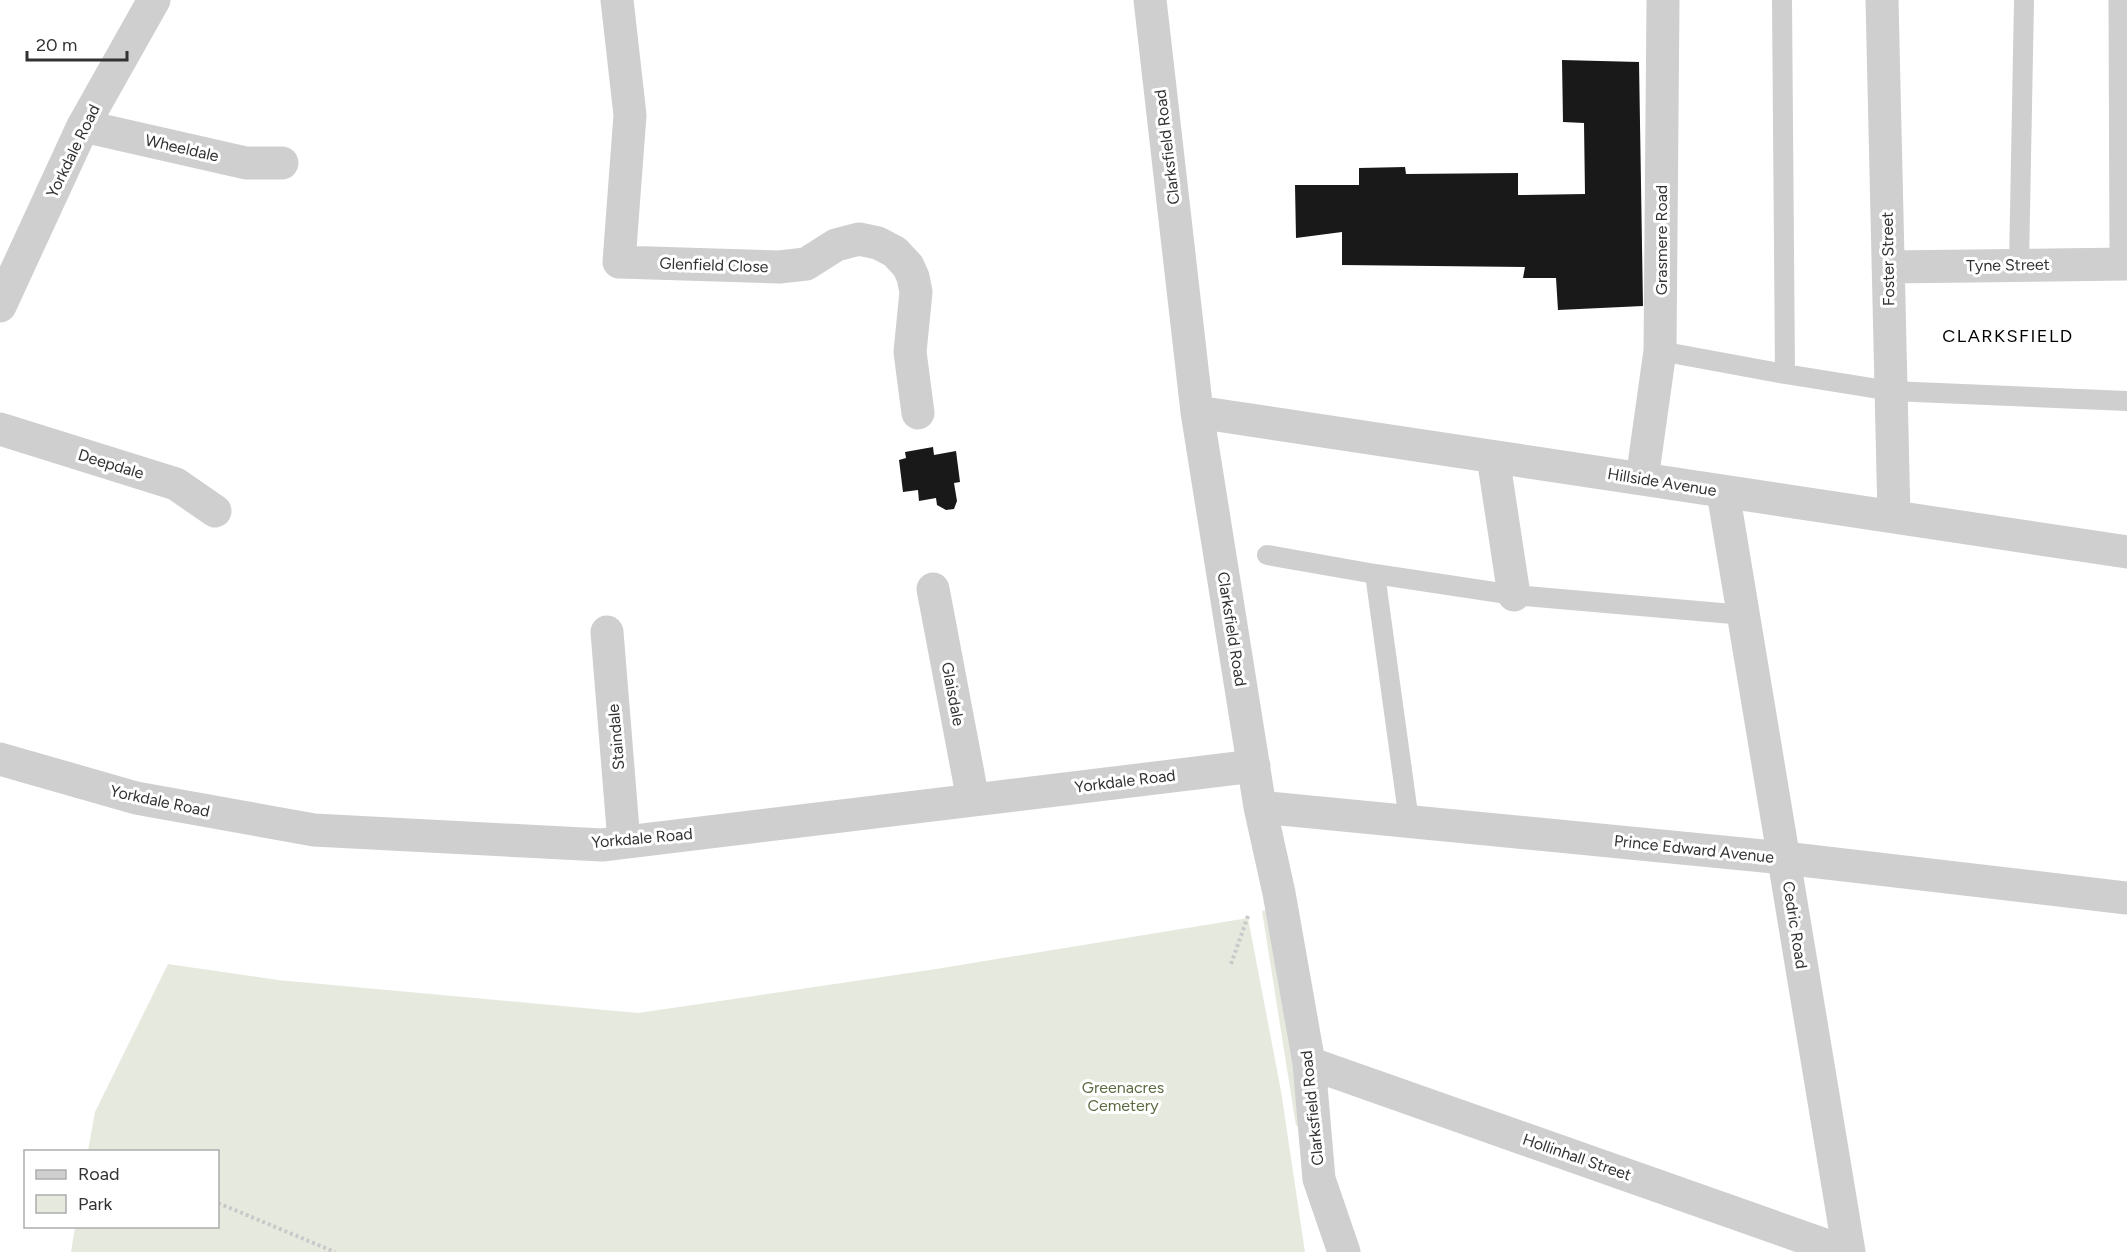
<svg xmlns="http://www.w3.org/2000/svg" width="2127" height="1252" font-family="Figtree,sans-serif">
<rect width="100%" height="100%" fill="#fff"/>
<!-- green -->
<path fill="#e6eade" d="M1273,908L1304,1124L1296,1126L1262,911Z
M1248,918L1281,1091L1305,1252H71L75,1227L218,1226V1152L88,1151L95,1112L168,964L278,980L638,1013L936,969Z"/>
<!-- building -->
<path fill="#191919" d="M1562,60L1639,62L1643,306L1558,310L1556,278H1523L1525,267L1342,265V232L1296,238L1295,185H1359V168L1405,167L1406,174L1518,173V195L1585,194L1584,123L1563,122Z
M933,447L934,455L956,451L960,482L954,483L957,501L954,509L946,510L937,505L936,498L919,501L918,490L903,492L899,460L906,458L905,452Z"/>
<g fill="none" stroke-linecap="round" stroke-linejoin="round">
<!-- path -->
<path stroke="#c9c9c9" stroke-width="4" stroke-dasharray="3 3" stroke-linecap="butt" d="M1231,964L1248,916
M218,1203L335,1252"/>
<!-- lane -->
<path stroke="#cfcfcf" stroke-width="20" d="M1782,0L1785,374L1891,391L2127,401
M2019,265L2024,0
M1660,351L1785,374
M1267,555L1375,574L1514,595L1744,615
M1375,574L1409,821"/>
<!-- street -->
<path stroke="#cfcfcf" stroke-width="33" d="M617,0L630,115L619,262L779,267L806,264L836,245L859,239L878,243L895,252L908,266L913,277L916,292L910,352L918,413
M1150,0L1197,412L1260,807L1279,893L1309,1063L1319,1179L1344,1252
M1882,0L1894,517
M2125,0L2126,264
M83,126L246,163H282
M1888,267L2127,264
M0,306L83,126L154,0
M1197,412L2127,552
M0,429L176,484L215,511
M1493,457L1514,595
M1642,479L1660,351L1663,0
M1723,492L1849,1252
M933,589L973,800
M607,632L624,842
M0,759L136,798L314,830L602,845L1254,766
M1260,807L1784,858L2127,898
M1309,1063L1845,1252"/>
</g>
<g text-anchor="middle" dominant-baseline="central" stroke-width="6" stroke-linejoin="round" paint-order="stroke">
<!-- street labels -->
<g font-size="16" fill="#323232" stroke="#fff">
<text transform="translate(1167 147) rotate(-97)">Clarksfield Road</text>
<text transform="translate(182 148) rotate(13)">Wheeldale</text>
<text transform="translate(73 151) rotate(-64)">Yorkdale Road</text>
<text transform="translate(1661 240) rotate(-90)">Grasmere Road</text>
<text transform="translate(1888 259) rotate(-91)">Foster Street</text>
<text transform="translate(714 265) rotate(2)">Glenfield Close</text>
<text transform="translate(2008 265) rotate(-1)">Tyne Street</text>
<text transform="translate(111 464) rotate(17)">Deepdale</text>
<text transform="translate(1662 482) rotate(9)">Hillside Avenue</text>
<text transform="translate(1232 629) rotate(81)">Clarksfield Road</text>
<text transform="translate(953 694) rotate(79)">Glaisdale</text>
<text transform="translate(616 737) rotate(-95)">Staindale</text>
<text transform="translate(1125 781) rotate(-7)">Yorkdale Road</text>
<text transform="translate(160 801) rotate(12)">Yorkdale Road</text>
<text transform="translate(642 838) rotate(-5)">Yorkdale Road</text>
<text transform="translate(1694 849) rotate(6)">Prince Edward Avenue</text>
<text transform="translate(1795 925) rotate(81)">Cedric Road</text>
<text transform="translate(1312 1108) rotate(-96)">Clarksfield Road</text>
<text transform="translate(1577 1157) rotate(19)">Hollinhall Street</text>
</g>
<!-- park labels -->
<g font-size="16" fill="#5b6b41" stroke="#fff">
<text x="1123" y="1087">Greenacres<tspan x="1123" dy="18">Cemetery</tspan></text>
</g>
<!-- neighbourhood labels -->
<g font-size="18" letter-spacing="1.5" fill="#000" stroke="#fff">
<text x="2008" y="336">CLARKSFIELD</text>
</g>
</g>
<!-- legend -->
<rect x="24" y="1150" width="195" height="78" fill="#ffffff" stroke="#adadad" stroke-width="1.5"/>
<rect x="36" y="1170" width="30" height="9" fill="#cfcfcf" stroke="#adadad" stroke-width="1.5"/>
<text x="78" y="1180" font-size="18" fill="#323232">Road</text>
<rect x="36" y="1195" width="30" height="18" fill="#e6eade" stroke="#adadad" stroke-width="1.5"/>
<text x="78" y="1210" font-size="18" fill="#323232">Park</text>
<!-- scale -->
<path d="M27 51v9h100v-9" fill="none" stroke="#323232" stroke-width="3"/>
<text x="36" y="51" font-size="18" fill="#323232" stroke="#ffffff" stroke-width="4.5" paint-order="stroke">20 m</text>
</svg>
